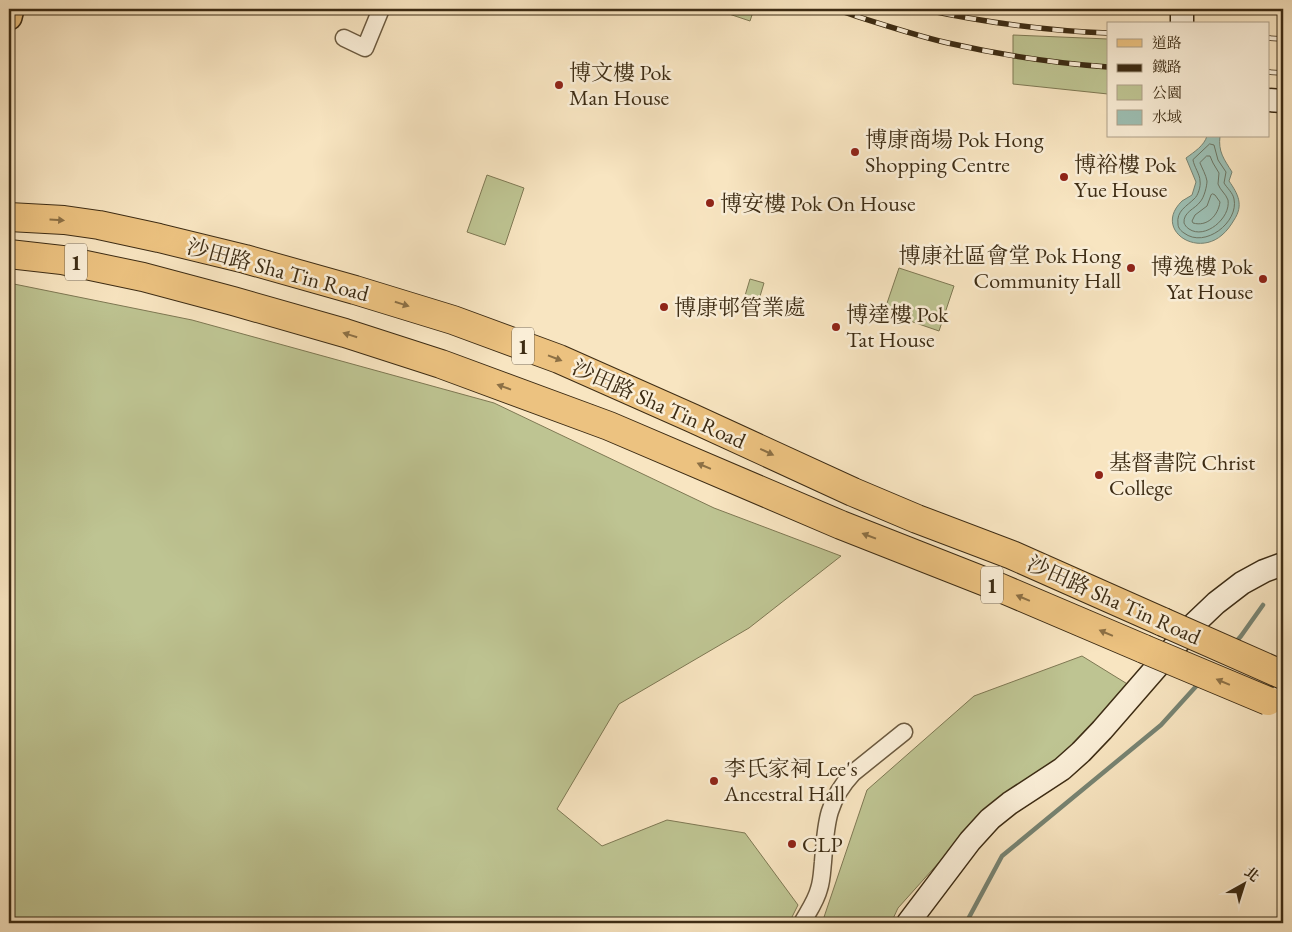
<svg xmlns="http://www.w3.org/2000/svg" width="1292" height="932" font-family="'EB Garamond','Noto Serif TC',serif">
<rect width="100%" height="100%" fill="#f8e5c1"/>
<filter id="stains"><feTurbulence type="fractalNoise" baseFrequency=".004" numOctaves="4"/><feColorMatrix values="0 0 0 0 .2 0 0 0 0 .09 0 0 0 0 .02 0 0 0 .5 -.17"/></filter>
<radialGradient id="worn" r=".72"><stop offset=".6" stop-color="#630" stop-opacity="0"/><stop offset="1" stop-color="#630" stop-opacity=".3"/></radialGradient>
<!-- green -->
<path fill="#bec492" stroke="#7e7853" d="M714,9H754L750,21Z
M1013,35L1108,39V94L1013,84Z
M487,175L524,188L505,245L467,232Z
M899,268L954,286L939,331L884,312Z
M750,279L764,283L755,313L741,309Z
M9,283L192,320L494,403L714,508L841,556L749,628L619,704L557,809L602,846L667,820L745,833L798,905L789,923H9Z
M1082,656L1129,685L1061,759L994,801L898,908L891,923H822L867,790L974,696Z"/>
<!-- water -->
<path fill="#9dbfb3" stroke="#778473" d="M1207,136H1220C1218,152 1224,159 1232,172L1229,181C1238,194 1244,205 1234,220C1231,225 1227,231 1222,235C1196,258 1153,229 1182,201C1185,199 1189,197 1192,195L1196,182L1186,158C1194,152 1204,146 1207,136Z"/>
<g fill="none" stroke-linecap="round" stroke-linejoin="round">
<!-- shore -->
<path stroke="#6d7664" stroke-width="1" d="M1210,144L1214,145L1218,160L1226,172L1224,183C1227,188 1233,193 1234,199C1239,222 1205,249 1184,233C1181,231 1178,228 1178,224C1176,211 1187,206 1194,199C1198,196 1201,186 1200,181C1200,174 1194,167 1193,160Z
M1207,156H1210L1213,163L1219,173L1218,184C1220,190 1226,194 1228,200C1231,218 1205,240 1189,229C1186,227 1185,225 1184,223C1183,212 1195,209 1200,202C1204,198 1207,186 1207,181C1206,175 1202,168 1200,163Z
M1213,194L1215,195L1220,202C1218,216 1207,227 1193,223L1192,221L1195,215L1207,206L1211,195Z"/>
<!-- stream -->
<path stroke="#778473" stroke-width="4.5" d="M1234,644L1241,636L1263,605
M966,923L1002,856L1161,725L1200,682"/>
<defs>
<path id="street" d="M344,38L365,48L381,9
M802,923C808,912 816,901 819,889C822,880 822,871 823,862C826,825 826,802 853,773L904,732"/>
<path id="secondary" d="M1182,9V24
M1268,100L1283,101
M908,923L970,841L990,819L1010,803L1062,769L1081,752L1102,730L1195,623L1216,603L1242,583L1264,571L1283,564"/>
<path id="primary" d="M9,17L11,9"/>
<path id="highway" d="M9,217L64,220L99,225L159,238L245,259L355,290L453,320L559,359L692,418L853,492L917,519L1012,555L1163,622
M9,254L62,260L143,277L233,301L345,333L441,364L609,426L841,525L996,586L1144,649"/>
</defs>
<!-- street casing -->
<use href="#street" stroke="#6c5a3f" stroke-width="19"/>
<!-- secondary casing -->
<use href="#secondary" stroke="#3d2c14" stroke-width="25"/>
<!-- primary casing -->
<use href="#primary" stroke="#3d2c14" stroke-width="28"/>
<!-- highway casing -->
<use href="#highway" stroke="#3d2c14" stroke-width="30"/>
<!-- street -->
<use href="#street" stroke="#faeed7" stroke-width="16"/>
<!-- secondary -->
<use href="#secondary" stroke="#faeed7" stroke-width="22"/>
<!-- primary -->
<use href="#primary" stroke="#ecc280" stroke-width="25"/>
<!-- highway -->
<use href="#highway" stroke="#ecc280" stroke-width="28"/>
<defs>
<path id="rail" d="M834,9C872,21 910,34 948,43C1001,55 1054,63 1108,67
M922,9C983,22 1046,31 1108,33
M1268,38L1283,39
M1268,72L1283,73"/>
</defs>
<!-- rail casing -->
<use href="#rail" stroke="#3d2c14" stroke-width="5.5"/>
<!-- rail -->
<use href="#rail" stroke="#faeed7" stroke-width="4" stroke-dasharray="11" stroke-linecap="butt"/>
<defs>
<path id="highway-bridge" d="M1163,622L1283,675
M1144,649L1268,701"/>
</defs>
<!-- highway-bridge casing -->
<use href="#highway-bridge" stroke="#3d2c14" stroke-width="30" stroke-linecap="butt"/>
<!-- highway-bridge -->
<use href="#highway-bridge" stroke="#ecc280" stroke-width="28"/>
</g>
<!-- one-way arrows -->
<defs><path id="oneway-solid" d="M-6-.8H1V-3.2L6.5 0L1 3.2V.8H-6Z" transform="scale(1.25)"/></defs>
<g fill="#8c7045">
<use href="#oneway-solid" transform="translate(57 220) rotate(4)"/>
<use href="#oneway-solid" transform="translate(402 304) rotate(17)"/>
<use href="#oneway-solid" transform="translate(350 335) rotate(-163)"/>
<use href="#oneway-solid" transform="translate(555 358) rotate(21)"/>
<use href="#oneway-solid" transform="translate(504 387) rotate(-160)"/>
<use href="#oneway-solid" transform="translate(767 452) rotate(25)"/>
<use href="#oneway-solid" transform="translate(704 466) rotate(-157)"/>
<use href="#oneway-solid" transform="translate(869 536) rotate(-159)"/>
<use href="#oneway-solid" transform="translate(1023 598) rotate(-157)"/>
<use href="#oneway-solid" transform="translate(1106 633) rotate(-157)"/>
<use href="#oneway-solid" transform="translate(1223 682) rotate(-157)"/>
</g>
<!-- markers -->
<g fill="#8f2418" stroke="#faeed7" stroke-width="2">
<circle cx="559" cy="85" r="5"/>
<circle cx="855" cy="152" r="5"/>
<circle cx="1064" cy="177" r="5"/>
<circle cx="710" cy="203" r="5"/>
<circle cx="1131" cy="268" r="5"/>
<circle cx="1263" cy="279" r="5"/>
<circle cx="664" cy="307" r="5"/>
<circle cx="836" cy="327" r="5"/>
<circle cx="1099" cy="475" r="5"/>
<circle cx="714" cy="781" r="5"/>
<circle cx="792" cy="844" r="5"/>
</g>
<g text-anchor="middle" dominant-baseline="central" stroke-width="5" stroke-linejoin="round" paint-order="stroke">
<!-- shield labels -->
<g fill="#faeed7" stroke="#76664e" stroke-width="1">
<rect x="65" y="243.5" width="22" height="37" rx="4"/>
<rect x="512" y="327.5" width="22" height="37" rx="4"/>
<rect x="981" y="566.5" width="22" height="37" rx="4"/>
</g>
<g font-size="21" font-weight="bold" fill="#3d2c14">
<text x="76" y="262">1</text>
<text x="523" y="346">1</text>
<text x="992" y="585">1</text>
</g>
<!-- poi labels -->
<g font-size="22" fill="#3d2c14" stroke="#faeed7" text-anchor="start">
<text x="569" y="72">博文樓 Pok<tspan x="569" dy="25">Man House</tspan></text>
<text x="865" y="139">博康商場 Pok Hong<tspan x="865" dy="25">Shopping Centre</tspan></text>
<text x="1074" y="164">博裕樓 Pok<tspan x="1074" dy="25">Yue House</tspan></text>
<text x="720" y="203">博安樓 Pok On House</text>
<text x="1121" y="255" text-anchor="end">博康社區會堂 Pok Hong<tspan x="1121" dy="25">Community Hall</tspan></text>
<text x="1253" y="266" text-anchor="end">博逸樓 Pok<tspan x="1253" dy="25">Yat House</tspan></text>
<text x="674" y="307">博康邨管業處</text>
<text x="846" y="314">博達樓 Pok<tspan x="846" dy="25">Tat House</tspan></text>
<text x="1109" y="462">基督書院 Christ<tspan x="1109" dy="25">College</tspan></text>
<text x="724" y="768">李氏家祠 Lee's<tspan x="724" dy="25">Ancestral Hall</tspan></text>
<text x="802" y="844">CLP</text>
</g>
<!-- street labels -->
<g font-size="22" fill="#3d2c14" stroke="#faeed7">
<text transform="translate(278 270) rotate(15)">沙田路 Sha Tin Road</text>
<text transform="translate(659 404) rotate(24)">沙田路 Sha Tin Road</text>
<text transform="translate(1114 600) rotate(24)">沙田路 Sha Tin Road</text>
</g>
</g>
<!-- margin -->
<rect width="1292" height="932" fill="none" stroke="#f8e5c1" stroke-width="30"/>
<rect x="10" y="10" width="1272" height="912" fill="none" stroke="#3d2c14" stroke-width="2.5"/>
<rect x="15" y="15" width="1262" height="902" fill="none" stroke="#3d2c14"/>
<!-- legend -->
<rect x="1107" y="22" width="162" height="115" fill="#faeed7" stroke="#aea089"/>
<rect x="1117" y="39" width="25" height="8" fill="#ecc280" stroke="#aea089"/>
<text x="1152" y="48" font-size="15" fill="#3d2c14">道路</text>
<rect x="1117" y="64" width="25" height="8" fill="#3d2c14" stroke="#aea089"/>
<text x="1152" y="72" font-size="15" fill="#3d2c14">鐵路</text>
<rect x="1117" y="85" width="25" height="15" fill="#bec492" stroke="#aea089"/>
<text x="1152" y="98" font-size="15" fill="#3d2c14">公園</text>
<rect x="1117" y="110" width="25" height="15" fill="#9dbfb3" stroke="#aea089"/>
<text x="1152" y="122" font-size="15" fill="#3d2c14">水域</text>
<!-- north arrow -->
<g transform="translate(1244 884) rotate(39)" stroke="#faeed7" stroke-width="4" paint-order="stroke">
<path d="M0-4L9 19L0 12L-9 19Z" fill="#3d2c14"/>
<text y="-8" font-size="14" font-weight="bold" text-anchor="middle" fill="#3d2c14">北</text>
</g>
<rect width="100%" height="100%" filter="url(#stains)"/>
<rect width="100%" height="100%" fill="url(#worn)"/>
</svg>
